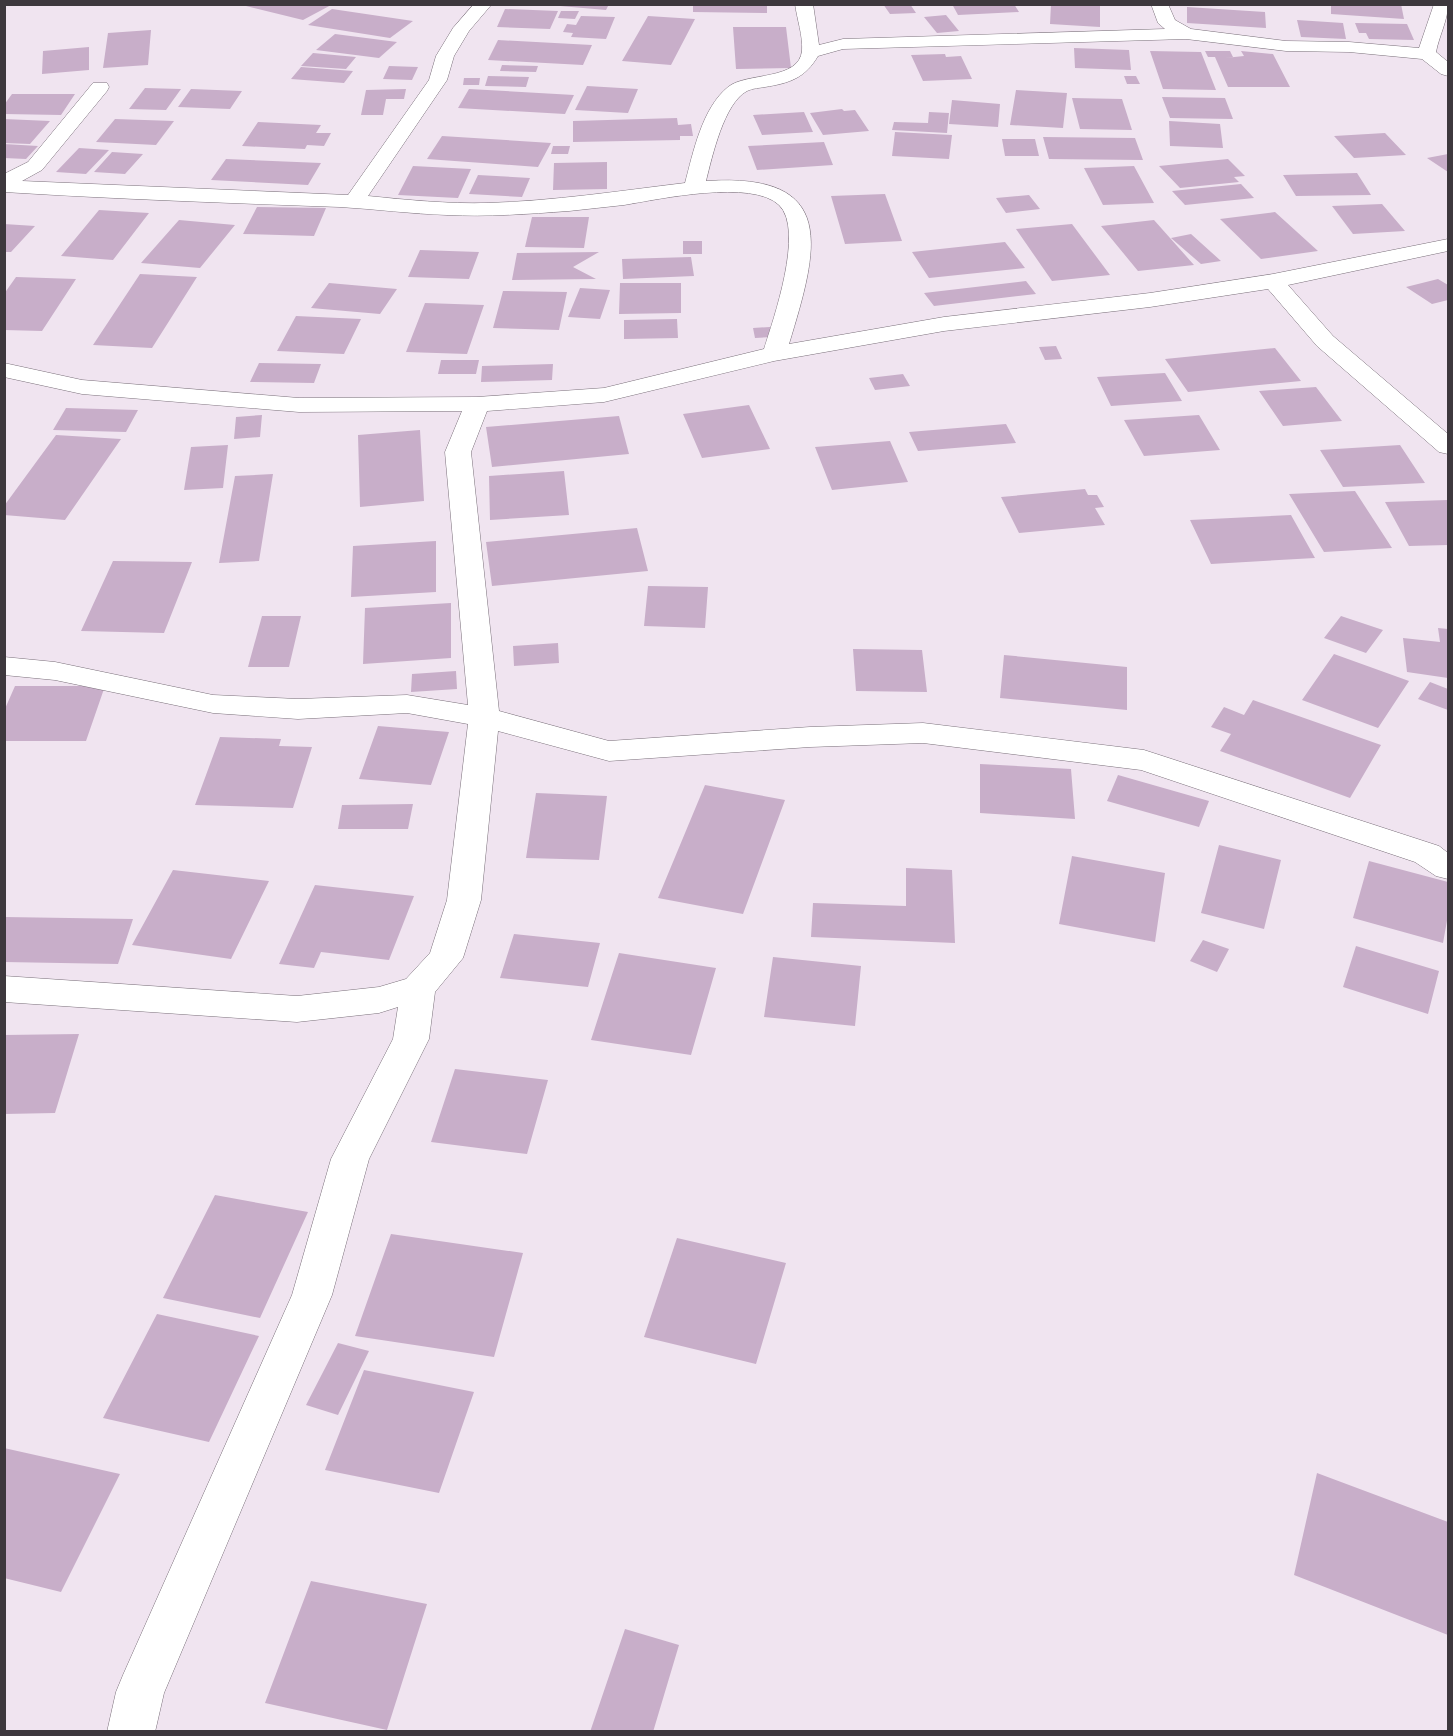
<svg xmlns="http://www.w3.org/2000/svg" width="1453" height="1736" font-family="'PT Sans Narrow',sans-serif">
<rect width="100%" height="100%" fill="#f0e4f0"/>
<!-- building -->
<path fill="#c8aec9" d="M238,4H333L303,20Z
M537,4H609L606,10Z
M693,4H767V13L693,12Z
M883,4H910L916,13L890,14Z
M952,4H1014L1019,12L958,15Z
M1051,4H1100V27L1050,24Z
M1331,4H1401L1404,19L1331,14Z
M1187,7L1265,12L1266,28L1187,23Z
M332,9L413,21L390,38L308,25Z
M505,9L558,11L550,29L497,27Z
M561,11H579L575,19L558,18Z
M946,15L959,31L937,33L924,17Z
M581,16L615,17L606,39L571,37L573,33L563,32L567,24L576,25Z
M648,16L695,19L671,65L622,61Z
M1297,20L1343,23L1346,39L1301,37Z
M1355,23L1407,24L1414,40L1369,39L1366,33H1359Z
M733,27H786L791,68L736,69Z
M151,30L148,65L103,68L108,33Z
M335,34L397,42L379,58L316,50Z
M498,40L592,45L583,65L488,60Z
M89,47V70L42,74L43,51Z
M1074,48L1129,50L1131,70L1075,68Z
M1150,51L1201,52L1216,90L1163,89Z
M1205,51H1230L1233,57L1225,58L1244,56L1241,51L1273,54L1290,87H1228L1215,57H1208Z
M313,53L356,57L346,69L301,66Z
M945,54L946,57L961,56L972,79L923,81L911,55Z
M502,65L538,66L536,72L500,71Z
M389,66L418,67L412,80L383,79Z
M301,67L353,71L344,83L291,79Z
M488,76L529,77L526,87L485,86Z
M1124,76H1136L1140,84H1127Z
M464,78H480L479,85H463Z
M587,86L638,89L628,113L575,110Z
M145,88L181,89L166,110L129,109Z
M191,89L242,91L230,109L178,107Z
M406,89L404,99H386L383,115H361L366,90Z
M469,89L574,95L565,114L458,108Z
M1016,90L1067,93L1063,128L1010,125Z
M12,94H75L61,115L4,114V105Z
M1162,97L1225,98L1233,119L1170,118Z
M1072,98L1122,99L1132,130L1080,129Z
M952,100L1000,104L998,127L949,124Z
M842,109L844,111L855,110L869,131L823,135L810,113Z
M804,112L813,132L762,135L753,115Z
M929,112L949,113L947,133L892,130L894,122L928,123Z
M677,118L678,125L691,124L693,136H680V140L573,142V121Z
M4,119L50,121L30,144L4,143Z
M115,119L174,121L156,145L96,142Z
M1169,121L1220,124L1223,148L1170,146Z
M258,122L321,125L316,133H331L324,146L307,145L305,149L242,146Z
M895,132L952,135L949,159L892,156Z
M1385,133L1406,155L1354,158L1334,136Z
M442,136L551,143L538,167L427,159Z
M1043,137L1135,138L1143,160L1049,159Z
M1002,139H1035L1039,156H1005Z
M824,142L833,165L757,170L748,146Z
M4,144L38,146L26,159L4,158Z
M553,146H570L568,154H551Z
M79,148L109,150L86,174L56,172Z
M112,152L143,154L125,174L94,172Z
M1448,154V172L1427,158Z
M226,159L321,163L308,185L211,180Z
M1228,159L1245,176L1234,177L1239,182L1180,188L1159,166Z
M607,162V189L553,190L554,163Z
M413,166L471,169L458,198L398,195Z
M1134,166L1154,203L1103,205L1084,168Z
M1357,173L1371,195L1296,196L1283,175Z
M478,175L530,178L522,197L469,194Z
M1241,184L1254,198L1185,205L1172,191Z
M885,194L902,241L845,244L831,196Z
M1029,195L1040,209L1006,213L996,198Z
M1382,204L1405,231L1353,234L1332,206Z
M257,207L326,208L314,236L243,234Z
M99,210L149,213L113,260L61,256Z
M1275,212L1318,251L1261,259L1220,219Z
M532,217H589L584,248L525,247Z
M179,220L235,225L200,268L141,263Z
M1154,220L1194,265L1138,271L1101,226Z
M4,224L35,226L11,252H4Z
M1072,224L1110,275L1052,281L1016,229Z
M1191,234L1221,261L1201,264L1171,238Z
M683,241H702V254H683Z
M1005,242L1025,268L929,278L912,252Z
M420,250L479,252L469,279L408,277Z
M599,252L573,267L596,279L512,280L517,253Z
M691,257L694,276L623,279L622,259Z
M140,274L197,277L152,348L93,345Z
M16,277L76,279L42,331L4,330V294Z
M1438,279L1448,285V300L1432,304L1406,287Z
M1026,281L1036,294L934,306L924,293Z
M329,283L397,289L380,314L311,308Z
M620,283H681V313L619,314Z
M580,288L610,290L600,319L568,317Z
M503,291L567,292L559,330L493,328Z
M425,303L484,305L467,354L406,352Z
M296,316L361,319L344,354L277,351Z
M677,319L678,338L624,339V320Z
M770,327L773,337L755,338L753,328Z
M1056,346L1062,359L1045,360L1039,347Z
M1275,348L1301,381L1188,392L1165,359Z
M441,360H479L476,374H438Z
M259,363L321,364L314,383L250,382Z
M553,364L552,380L481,382L482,366Z
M1165,373L1182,401L1111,406L1097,377Z
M903,374L910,386L875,390L869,378Z
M1316,387L1342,421L1283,426L1259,391Z
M749,405L770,449L702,458L683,414Z
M66,408L138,410L126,432L53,430Z
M262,415L260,437L234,439L236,417Z
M1199,415L1220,450L1144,456L1124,420Z
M619,416L629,454L492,467L486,427Z
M1006,424L1016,443L918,451L909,432Z
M420,430L424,501L360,507L358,435Z
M56,435L121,439L65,520L4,515V506Z
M890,441L908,482L832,490L815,447Z
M228,445L223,488L184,490L191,447Z
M1400,445L1425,483L1343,487L1320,450Z
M564,471L569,515L490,520L489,476Z
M273,474L259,561L219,563L235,476Z
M1085,489L1088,495H1097L1104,507L1095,508L1105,525L1019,533L1001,497Z
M1355,491L1392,548L1324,552L1289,494Z
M1448,500V545L1409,546L1385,502Z
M1291,515L1315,558L1211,564L1190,520Z
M637,528L648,571L492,586L486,542Z
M436,541V592L351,597L353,546Z
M113,561L192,562L164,633L81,631Z
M648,586L708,587L705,628L644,626Z
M451,603V658L363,664L365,608Z
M262,616H301L289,667H248Z
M1341,616L1383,630L1366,653L1324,638Z
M1438,628L1448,629V678L1407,672L1403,638L1440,642Z
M558,643L559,663L514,666L513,646Z
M853,649L922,650L927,692L856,691Z
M1334,654L1409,681L1378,728L1302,700Z
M1004,655L1127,667V710L1000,698Z
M456,671L457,689L411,692L412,674Z
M1430,682L1448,689V710L1418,699Z
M15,686H105L86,741H4V711Z
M1253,700L1381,745L1350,798L1220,751L1231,734L1211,727L1224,707L1244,715Z
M378,726L449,732L431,785L359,779Z
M220,737L281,739L279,746L312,747L293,808L195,805Z
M980,764L1071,769L1075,819L980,813Z
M1118,775L1209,801L1199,827L1107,801Z
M705,785L785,800L743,914L658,898Z
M536,793L607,796L599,860L526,858Z
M413,804L408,829H338L342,805Z
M1219,845L1281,860L1264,929L1201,913Z
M1072,856L1165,873L1155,942L1059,924Z
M1369,861L1448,882V915L1443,943L1353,918Z
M906,868L952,870L955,943L811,937L813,903L906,906Z
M173,870L269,881L231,959L132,945Z
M315,885L414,896L389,960L321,952L314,968L279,964Z
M5,917L133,919L118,964L4,962Z
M514,934L600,943L588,987L500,978Z
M1203,940L1229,949L1217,972L1190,961Z
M1356,946L1439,971L1428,1014L1343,987Z
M619,953L716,968L691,1055L591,1040Z
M773,957L861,966L855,1026L764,1017Z
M79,1034L55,1113L4,1114V1035Z
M455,1069L548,1080L527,1154L431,1142Z
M215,1195L308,1212L260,1318L163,1298Z
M391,1234L523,1253L494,1357L355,1336Z
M677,1238L786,1263L756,1364L644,1337Z
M157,1314L259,1336L209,1442L103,1418Z
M338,1343L369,1351L338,1415L306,1405Z
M364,1370L474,1392L439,1493L325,1470Z
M4,1448L120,1474L61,1592L4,1578Z
M1317,1473L1448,1522V1635L1294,1575Z
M311,1581L427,1604L387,1730L265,1703Z
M625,1629L679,1645L653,1732H590Z"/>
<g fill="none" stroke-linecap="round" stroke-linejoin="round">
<defs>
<path id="minor" d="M474,4H492L469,31L454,56L447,80L368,196C408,200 447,204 487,203C554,201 619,191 685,183C693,153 702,108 728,87C746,72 800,81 802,50C803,36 797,19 795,4H813L819,45L843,39L1165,29L1158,23L1151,4H1168L1175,20L1191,29L1286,41L1349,42L1419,48L1434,4H1448C1448,20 1439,36 1436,52L1448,62V76L1441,74L1422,59L1349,52L1286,51L1186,39L843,49L818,56C805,78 790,83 765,87C760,88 753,88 747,91C724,103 712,157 706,181C840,172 818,249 789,344L944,317L1150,293L1273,274L1448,239V251L1288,285L1333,336L1448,434V454L1439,452L1317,346L1268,289L1150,307L944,331L774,361L604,402L487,411L471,452L499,711L609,741L810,727L923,723L1144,750L1439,846L1448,853V879L1436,876L1415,862L1141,770L923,743L810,747L609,761L498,731L481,900L463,958L435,992L429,1039L369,1159L332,1295L164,1693L155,1732H107L116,1692L123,1675L292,1295L331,1159L393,1039L398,1007L379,1013L297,1022L4,1002V976L297,996L379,987L406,979L430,953L447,900L468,724L407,713L298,719L213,713L55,680L4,675V657L55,662L213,695L298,699L407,695L468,705L445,452L462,411L299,412L82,394L4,377V363L82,380L299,398L477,397L604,388L764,349C773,320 805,230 779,205C752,179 660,199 624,205C606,207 587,209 569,211C528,214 488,217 447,215C412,214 376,209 340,207C228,203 116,199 4,192V174L28,162L93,83H107L109,87L107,91L42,170L22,181L348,195L429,80L436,56L453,28Z"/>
</defs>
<!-- minor casing -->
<use href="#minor" stroke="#7a707a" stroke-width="1"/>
<!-- minor -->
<use href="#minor" fill="#fff" fill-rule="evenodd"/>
</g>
<!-- border -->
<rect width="1453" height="1736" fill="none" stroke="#3d383d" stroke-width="12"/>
</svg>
